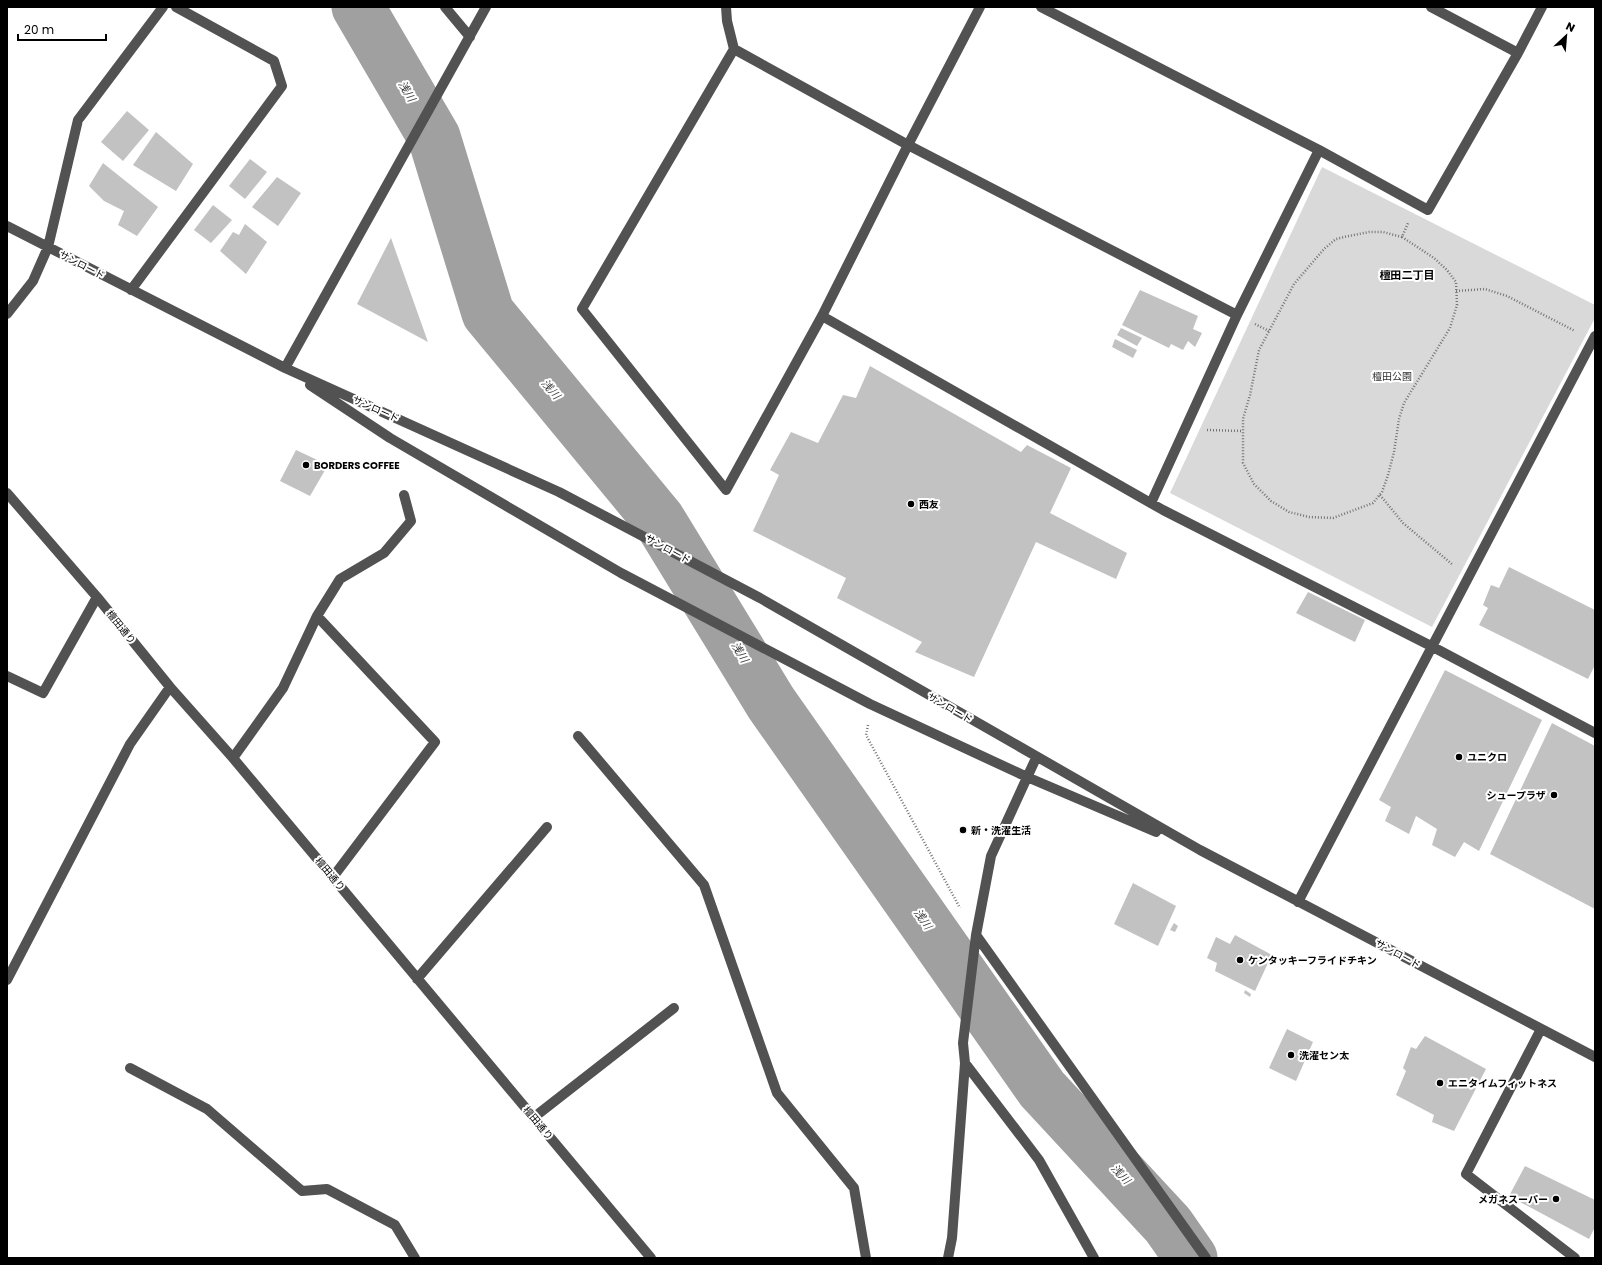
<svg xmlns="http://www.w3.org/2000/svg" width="1602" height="1265" font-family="Poppins,'Noto Sans JP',sans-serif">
<rect width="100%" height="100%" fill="#fff"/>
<!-- green -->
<path fill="#d9d9d9" d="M1322,167L1595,305V318L1432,627L1170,493Z"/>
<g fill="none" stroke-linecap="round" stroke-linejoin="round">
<!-- river -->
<path stroke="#a0a0a0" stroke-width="53" d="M358,7L434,137L488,313L659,520L771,703L1042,1089L1168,1225L1191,1258"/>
</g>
<!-- building -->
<path fill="#c2c2c2" d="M127,111L149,130L123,161L101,142Z
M156,132L193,164L176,191L133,165Z
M250,159L267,172L245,199L229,186Z
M103,163L158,207L137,236L118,225L124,211L104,201L89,186Z
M277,177L301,193L278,226L252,207Z
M213,205L232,220L211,243L194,230Z
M245,224L267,242L246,274L220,251L233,232L239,235Z
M391,238L407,283L428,342L357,304Z
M1140,290L1198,316L1193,329L1202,333L1195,347L1188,341L1183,350L1171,344L1169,348L1122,325Z
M1121,328L1142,338L1137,346L1117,335Z
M1115,339L1137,350L1133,358L1112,347Z
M870,366L1021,452L1027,445L1071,468L1050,513L1127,553L1116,579L1036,542L974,677L915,652L922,642L837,598L846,578L753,531L779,475L770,470L791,432L818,443L843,395L856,398Z
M296,450L328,465L310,496L280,481Z
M1509,567L1595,610V665L1588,679L1479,625L1488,608L1483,605L1491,585L1499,588Z
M1308,592L1365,620L1355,642L1296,613Z
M1445,670L1542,720L1479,851L1464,842L1455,857L1432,845L1437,829L1416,816L1409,834L1385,821L1391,807L1379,800Z
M1552,723L1595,746V909L1490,854Z
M1133,883L1176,906L1158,946L1114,924Z
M1174,923L1178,926L1175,932L1170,930Z
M1235,935L1272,955L1271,959L1274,961L1271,966L1268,963L1255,991L1215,971L1217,963L1207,958L1216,937L1230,944Z
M1245,990L1251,994L1250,997L1244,993Z
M1287,1029L1313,1042L1296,1081L1269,1068Z
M1425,1036L1486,1069L1454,1131L1432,1122L1434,1115L1396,1095L1406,1071L1403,1068L1411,1047L1416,1049Z
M1525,1166L1595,1200V1227L1589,1239L1509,1196Z"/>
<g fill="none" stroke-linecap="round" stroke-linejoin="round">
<!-- path -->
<path stroke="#747474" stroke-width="2.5" stroke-dasharray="1 2" stroke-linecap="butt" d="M1402,237L1434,258L1447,270L1456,282L1457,305L1450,328L1404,403L1399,419L1394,452L1388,475L1382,492L1373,503L1333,518L1309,517L1289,512L1271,501L1254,484L1243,463V419L1250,395L1259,350L1294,284L1324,249L1336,239L1344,237L1369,232H1383L1402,237L1408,223
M1456,291L1485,289L1507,296L1575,331
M1255,324L1269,331
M1207,430L1242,431
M1380,495L1403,523L1453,565
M868,725L866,735L960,908"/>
<!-- minor -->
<path stroke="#525252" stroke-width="10" d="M445,7L470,37
M726,7L727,21L734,49L582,309L726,490L822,316L908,145L980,7
M1041,7L1319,150L1428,210L1518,53L1542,7
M1431,7L1518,53
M734,49L908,145L1237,315
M7,226L285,368L559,492L760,598L1200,850L1595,1057
M131,290L282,86L274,61L176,7
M7,314L33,281L48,247L78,120L163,7
M822,316L1163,510L1433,647L1595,733
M285,368L486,7
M310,385L390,438L621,573L870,704L1027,777L1156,832
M7,493L97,597L170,687L233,758L651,1258
M1151,503L1237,315L1319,150
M7,676L43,693L97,597
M578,736L704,885L777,1093L854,1188L866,1258
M233,758L283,688L317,616
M333,877L435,742L317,616L340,579L384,553L411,521L404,495
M1298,902L1595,336
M976,935L1206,1258
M417,979L547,827
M7,980L130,744L170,687
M1541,1029L1466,1174L1575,1258
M965,1063L1039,1160L1094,1258
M130,1068L207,1109L302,1191L327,1189L395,1225L415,1258
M533,1118L674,1008
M948,1258L952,1238L965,1063L963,1043L976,935L991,856L1036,758"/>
</g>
<!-- markers -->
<g fill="#000" stroke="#fff" stroke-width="1.5">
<circle cx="306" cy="465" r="4"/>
<circle cx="911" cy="504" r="4"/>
<circle cx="1459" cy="757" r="4"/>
<circle cx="1554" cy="795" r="4"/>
<circle cx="963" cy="830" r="4"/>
<circle cx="1240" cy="960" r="4"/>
<circle cx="1291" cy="1055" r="4"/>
<circle cx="1440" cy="1083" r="4"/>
<circle cx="1556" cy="1199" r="4"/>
</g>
<g text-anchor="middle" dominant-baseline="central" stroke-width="4" stroke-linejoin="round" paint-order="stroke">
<!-- street labels -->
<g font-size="10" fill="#000" stroke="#fff">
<text transform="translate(82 265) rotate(27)">サンロード</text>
<text transform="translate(376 409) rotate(24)">サンロード</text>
<text transform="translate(668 549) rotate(28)">サンロード</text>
<text transform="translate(121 627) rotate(51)">檀田通り</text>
<text transform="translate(950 708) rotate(30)">サンロード</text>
<text transform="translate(330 874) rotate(50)">檀田通り</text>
<text transform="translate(1398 954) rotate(28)">サンロード</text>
<text transform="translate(538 1123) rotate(50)">檀田通り</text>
</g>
<!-- park labels -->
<g font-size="10" fill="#303030" stroke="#fff">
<text x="1392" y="376">檀田公園</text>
</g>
<!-- poi labels -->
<g font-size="10" font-weight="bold" fill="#000" stroke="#fff" text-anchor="start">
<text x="314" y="465">BORDERS COFFEE</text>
<text x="919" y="504">西友</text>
<text x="1467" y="757">ユニクロ</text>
<text x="1546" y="795" text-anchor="end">シュープラザ</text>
<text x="971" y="830">新・洗濯生活</text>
<text x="1248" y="960">ケンタッキーフライドチキン</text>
<text x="1299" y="1055">洗濯セン太</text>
<text x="1448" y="1083">エニタイムフィットネス</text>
<text x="1548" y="1199" text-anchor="end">メガネスーパー</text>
</g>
<!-- water labels -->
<g font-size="11" font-style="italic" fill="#414141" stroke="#fff">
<text transform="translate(407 91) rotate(59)">浅川</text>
<text transform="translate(551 389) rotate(50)">浅川</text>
<text transform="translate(740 652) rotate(59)">浅川</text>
<text transform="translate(923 919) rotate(55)">浅川</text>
<text transform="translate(1121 1174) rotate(47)">浅川</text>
</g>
<!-- neighbourhood labels -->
<g font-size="11" font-weight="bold" fill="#000" stroke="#fff">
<text x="1407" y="275">檀田二丁目</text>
</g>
</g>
<!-- border -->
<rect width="1602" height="1265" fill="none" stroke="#000000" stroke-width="16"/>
<!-- north arrow -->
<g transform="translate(1566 36) rotate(26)" stroke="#ffffff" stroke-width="3" paint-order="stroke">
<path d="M0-3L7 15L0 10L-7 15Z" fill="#000000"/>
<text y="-6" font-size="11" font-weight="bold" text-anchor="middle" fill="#000000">N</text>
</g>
<!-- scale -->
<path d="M18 34v6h88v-6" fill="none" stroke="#000000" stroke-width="2"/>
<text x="24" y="34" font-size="12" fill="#000000" stroke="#ffffff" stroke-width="3" paint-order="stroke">20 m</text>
</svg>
